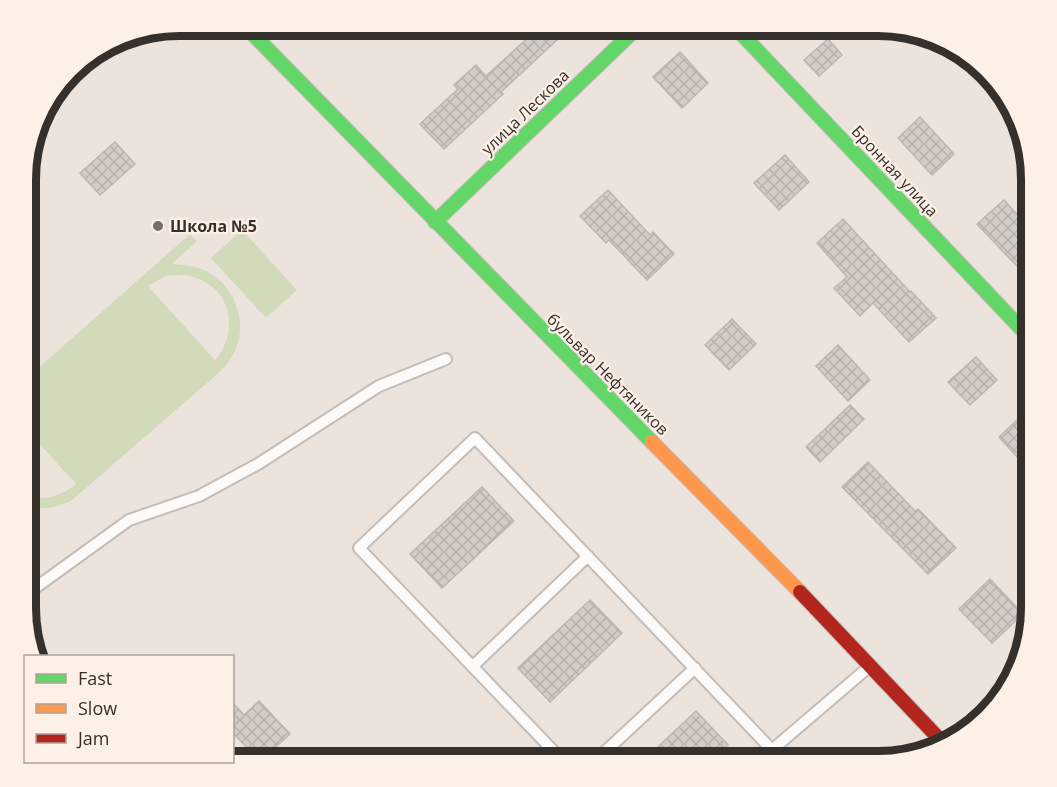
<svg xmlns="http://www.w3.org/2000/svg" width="1057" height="787" font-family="'Open Sans',sans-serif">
<defs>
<pattern id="building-cross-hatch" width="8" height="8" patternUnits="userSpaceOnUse" patternTransform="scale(1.5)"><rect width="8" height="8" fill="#d4ccc7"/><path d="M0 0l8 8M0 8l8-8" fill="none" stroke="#b7b0ab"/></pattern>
</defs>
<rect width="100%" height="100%" fill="#ece3dd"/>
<!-- green -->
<path fill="#d2dbb9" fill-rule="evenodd" d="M242,230L297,290L266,318L211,258Z
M190,234L197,241L172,264C183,265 194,266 204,270C232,282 247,317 237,346C234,355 228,362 222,370L71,501C55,508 44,510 26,507V496C45,501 61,496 76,484L26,429V379ZM178,275C186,275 194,276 201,280C234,295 237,335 215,360L148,286L166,276Z"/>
<!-- building -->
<path fill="url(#building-cross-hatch)" stroke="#bcb5b0" stroke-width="1.5" d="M541,26H572L501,92L503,94L444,149L420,124L458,89L454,85L476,65L486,76Z
M828,39L842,55L819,76L804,60Z
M680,52L708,83L682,108L653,77Z
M920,117L954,154L932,175L898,138Z
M115,142L135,164L100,195L80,173Z
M785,155L809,182L779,210L754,183Z
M608,190L650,235L653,232L674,254L647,280L609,240L606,243L580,216Z
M1004,200L1031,230V281L977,224Z
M843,219L910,292L911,291L936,318L909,342L873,303L860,316L834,288L847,277L817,243Z
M732,319L756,344L729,370L705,345Z
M838,345L870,380L848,401L816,366Z
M976,357L997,380L970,405L948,382Z
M850,405L864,419L820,462L806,447Z
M1031,407V472L999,437Z
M868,462L915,511L918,509L956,548L928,574L842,487Z
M482,487L514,521L442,588L410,554Z
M990,579L1023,614L992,643L959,609Z
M590,600L622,633L550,702L518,668Z
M259,701L290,734L260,761L232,732V702L244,715Z
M696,711L728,745L710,761H643Z"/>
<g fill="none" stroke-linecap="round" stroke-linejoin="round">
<defs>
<path id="lane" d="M26,597L31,591L129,520L199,496L258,464L379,386L446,359
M473,666L588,556
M563,761L359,548L475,438L772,750
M595,761L695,668
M759,761L870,666"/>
<path id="fast" d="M245,26L652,442
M734,26L1031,339
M435,222L639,26"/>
<path id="slow" d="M652,442L800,592"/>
<path id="jam" d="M800,592L946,746"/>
</defs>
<!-- lane casing -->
<use href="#lane" stroke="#c3bcb7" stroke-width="14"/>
<!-- fast casing -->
<use href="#fast" stroke="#c3bcb7" stroke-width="16"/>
<!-- slow casing -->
<use href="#slow" stroke="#c3bcb7" stroke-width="16"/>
<!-- jam casing -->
<use href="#jam" stroke="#c3bcb7" stroke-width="16"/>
<!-- lane -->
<use href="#lane" stroke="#fcfbfa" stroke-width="10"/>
<!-- fast -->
<use href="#fast" stroke="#63d668" stroke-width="14"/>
<!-- slow -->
<use href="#slow" stroke="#ff974d" stroke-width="14"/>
<!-- jam -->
<use href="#jam" stroke="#b3261e" stroke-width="14"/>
</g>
<!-- markers -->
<circle fill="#766f6a" stroke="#fdf0e7" stroke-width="2" cx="158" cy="226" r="6"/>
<g text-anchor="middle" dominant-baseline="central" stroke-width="4.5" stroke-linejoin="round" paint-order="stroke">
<!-- street labels -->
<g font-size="16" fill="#36302c" stroke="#fdf0e7">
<text transform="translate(525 112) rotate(-44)">улица Лескова</text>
<text transform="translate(895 171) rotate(47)">Бронная улица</text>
<text transform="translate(608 374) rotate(45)">бульвар Нефтяников</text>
</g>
<!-- poi labels -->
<g font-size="16" font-weight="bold" fill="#36302c" stroke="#fdf0e7" text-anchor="start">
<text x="170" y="226">Школа №5</text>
</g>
</g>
<!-- crop -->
<path d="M0 0H1057V787H0ZM179 36H878A143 143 0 0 1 1021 179V608A143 143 0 0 1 878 751H179A143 143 0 0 1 36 608V179A143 143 0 0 1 179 36Z" fill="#fdf0e7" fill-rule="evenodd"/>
<path fill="none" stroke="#36302c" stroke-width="8" d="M179 36H878A143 143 0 0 1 1021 179V608A143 143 0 0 1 878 751H179A143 143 0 0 1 36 608V179A143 143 0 0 1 179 36Z"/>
<!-- legend -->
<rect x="24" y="655" width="210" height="108" fill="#fdf0e7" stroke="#ada39c" stroke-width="1.5"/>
<rect x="36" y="674" width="30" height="9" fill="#63d668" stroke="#ada39c" stroke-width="1.5"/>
<text x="78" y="685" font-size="18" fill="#36302c">Fast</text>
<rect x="36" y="704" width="30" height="9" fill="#ff974d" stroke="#ada39c" stroke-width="1.5"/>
<text x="78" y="715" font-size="18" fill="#36302c">Slow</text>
<rect x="36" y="734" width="30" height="9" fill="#b3261e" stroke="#ada39c" stroke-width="1.5"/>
<text x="78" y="745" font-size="18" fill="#36302c">Jam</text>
</svg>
